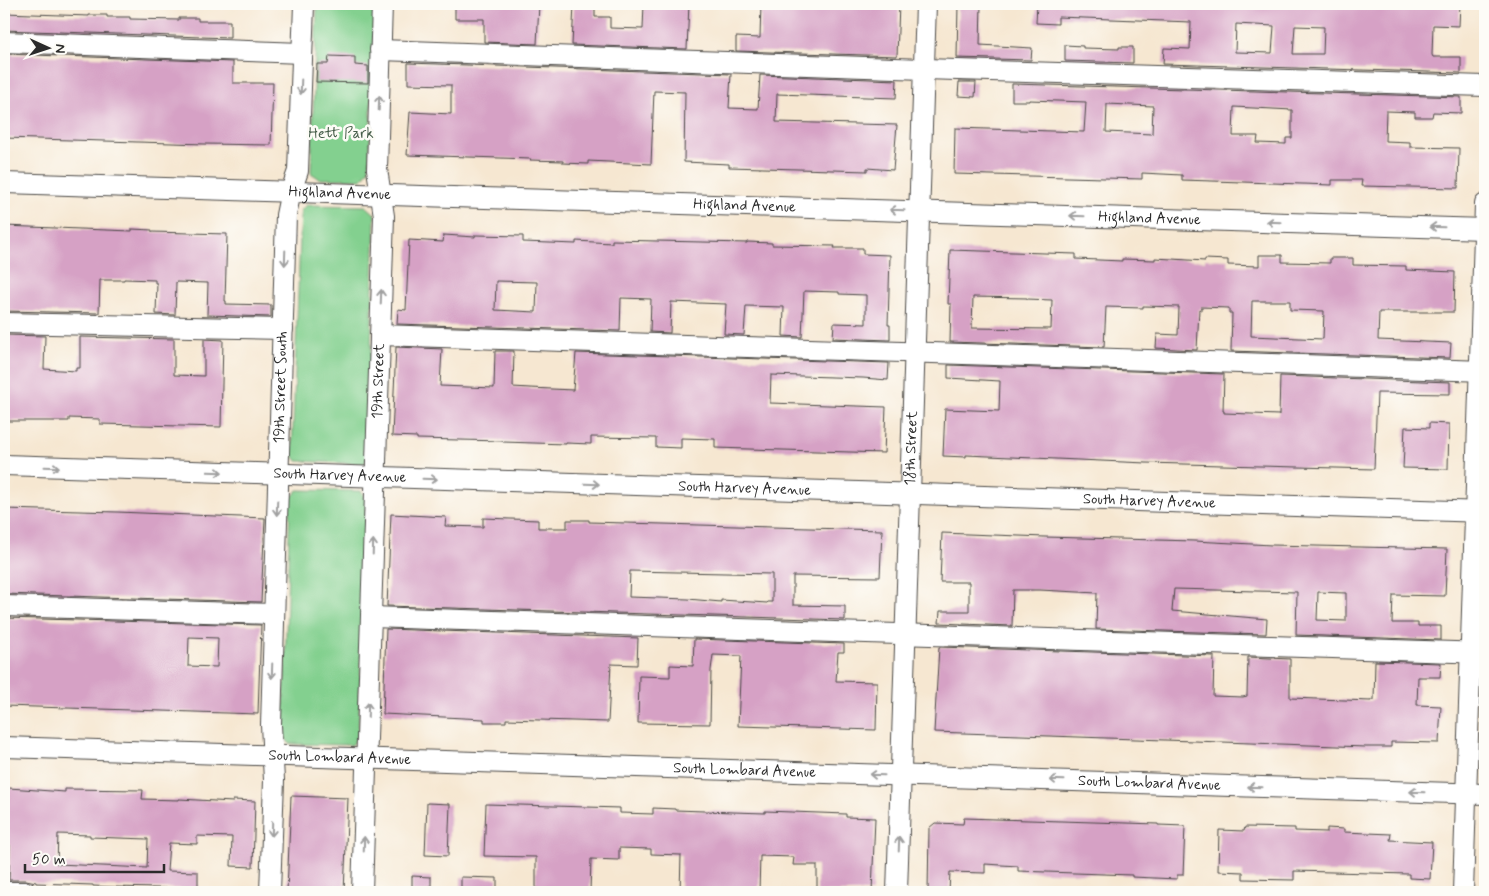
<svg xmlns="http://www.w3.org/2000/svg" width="1489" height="896" font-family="Mynerve,sans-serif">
<rect width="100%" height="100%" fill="#fdfcf7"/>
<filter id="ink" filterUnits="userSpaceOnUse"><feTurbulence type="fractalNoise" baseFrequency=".02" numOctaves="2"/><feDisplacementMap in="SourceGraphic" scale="10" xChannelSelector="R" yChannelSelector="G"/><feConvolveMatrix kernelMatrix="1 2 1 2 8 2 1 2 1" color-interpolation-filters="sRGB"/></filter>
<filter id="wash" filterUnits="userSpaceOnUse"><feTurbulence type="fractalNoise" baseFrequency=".0096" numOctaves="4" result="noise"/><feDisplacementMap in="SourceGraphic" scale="20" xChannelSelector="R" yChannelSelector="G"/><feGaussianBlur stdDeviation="1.12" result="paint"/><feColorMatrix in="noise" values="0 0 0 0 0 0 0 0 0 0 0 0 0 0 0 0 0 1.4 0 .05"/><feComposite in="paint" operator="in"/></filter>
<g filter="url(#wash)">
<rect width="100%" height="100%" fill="#f6e7d1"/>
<!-- green -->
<path fill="#83d08f" stroke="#577e5d" d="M317,4H375L369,169L362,179H320L311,173Z
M306,205L366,206L375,214L368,457L364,464L297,461L292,454L301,210Z
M298,490L361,491L367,499L358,738L352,745L290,744L283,736L290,499Z"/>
<g id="blocks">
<!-- building -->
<path fill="#d6a1c5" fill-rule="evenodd" d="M455,4H539L537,44L484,42V19H455Z
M574,4H595V17H610V28L643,29L644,4H689L687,49L572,45Z
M761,4H899L897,56L736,51V37L760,38Z
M958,4H981L980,45L1032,48L1031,60L957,58Z
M1037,4H1460L1459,26L1433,25L1432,55L1433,57H1461V73L1163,64L1164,48L1190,49L1191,22L1058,17V24L1036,23ZM1236,24L1274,26L1272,53L1235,52ZM1295,26L1324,27L1323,54H1293Z
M4,13L89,16V15H107V17H130V19L179,20V18H198V21H230V38L4,30Z
M1065,45L1083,46V48L1119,49V47H1133V63L1065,61Z
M4,54L233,62V83H273L271,145L205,144L4,138Z
M329,56L355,57V65L368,66V83L316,82L317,64H328Z
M408,63L731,74L729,108L758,109L760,75L897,80L896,98L777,94L776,122L897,125L893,170L867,168V171L729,167V164L684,162L685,92L654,91L651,164L588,161V164L563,163V161L530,160L531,159L407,155L410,112L451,114V85L408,84Z
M959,82H976L975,97L958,96Z
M1012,84L1461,97V113L1433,112L1432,117H1415V112L1386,111L1385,141L1410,142V147L1459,148L1458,188L1361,186L1362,180H1332V185L1182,180V175L1142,173V179L954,174L955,128L1084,132L1086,102L1029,100V101H1012ZM1107,104L1153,106L1152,134L1106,132ZM1234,107L1292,110V138H1286V144L1257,143L1258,136H1233Z
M4,226L132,231V229L152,230V232L227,234L225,301H226V304L271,305V317L207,315L208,283L176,282L175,315L156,314L157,283H155V280L124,279V280H100L99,313L4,311Z
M444,235L475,237V235L523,236V242L576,244V241L612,243V240L747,243V242L772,243V245L835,246L834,248H863V254L890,255L888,325H890V340L833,338L834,323L866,324V295L839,294V292L804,291L802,337L783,336L784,307L746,306L744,335L724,334L726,304L671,302L670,333L650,332L651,299L621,298L620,331L397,324L398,309L406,310L409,240L443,242ZM496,281L537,282L536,312L495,310Z
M950,250L1076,254V259L1122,261V259L1155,260V258L1205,261V259L1228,260V265L1259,266V255H1282V262L1330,263V258H1353V265L1406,266V270L1455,272L1454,312H1379L1378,340L1451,343L1450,358L1231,351L1232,313H1229V308L1201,307V310L1199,309L1197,350L1156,348L1157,334L1178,335L1179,307L1143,306V308L1106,307L1104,347L950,342L951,304H948ZM973,297L1027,298V299L1052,300L1051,329L972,328ZM1252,301H1290V310L1324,311L1323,339L1251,336Z
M5,335L45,336L44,369L76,371V368H80V337L174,339V375L204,376V339L223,340L221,427L100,424V419L69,418V421H4Z
M396,347L442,349L440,386L494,388L495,351H514L513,387L530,388L573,390L576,353L889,363L888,380L863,378L771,375L770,403L886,407L884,453L715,448V439L681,438V448L656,447V438L591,437V444L566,443V444L503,442V441L417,439V437L392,436Z
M948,365L1224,374L1223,411H1224V413L1279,415L1280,376L1450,382V394L1377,393L1374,469L1146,463L966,455V457L943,456L945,409L999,411L1000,381L948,378Z
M1429,423L1449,424L1448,469L1403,468L1405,427L1429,428Z
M4,509L117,512L265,518L261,602L4,594Z
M391,514L446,517L445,526L483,527V518L538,520V528H567V520H589V522L882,530L880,577L793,576V605L845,606V620L387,606ZM630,571L772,574V602H768L767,603L721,600V602L688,599L629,597Z
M942,533L1045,537L1194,541L1272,545L1447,549L1445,596L1393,595L1392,623H1418V626H1441V640L1296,635L1297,592L1174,589L1172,611L1267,619L1266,634L1096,629L1097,593L1040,590H1013L1012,626L939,623L940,611H969V582H940ZM1318,592L1346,593V621L1317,620Z
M4,618L261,625L258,714L4,706ZM189,637L218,638L217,667L188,666Z
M386,629L638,638L637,665L611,664L608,722L506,719V722H484V719L383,714Z
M694,639L844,644V652H838L836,681L877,682L876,730L738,726L741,656L713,655L711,670L710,724L638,723L639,676L670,677V665L693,666Z
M939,647L1214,656L1213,696L1243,697L1247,696L1248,657L1290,659V698L1371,701V700H1374L1375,661L1441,663L1440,677H1418L1417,705L1441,706L1439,743L1391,742V747H1366L934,732Z
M9,788L65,792V789L143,790L142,799L179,800V799L233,802V800L255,801L253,867L231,866L232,837L197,836V844L169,843L167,871L198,872V889L115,887L93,886V885L36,883V882L26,880H9L10,845H4V789ZM58,834L90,835V837L148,839L147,868L57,864Z
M291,796L348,798L344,892H287Z
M427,803L450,804L448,856L425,855Z
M486,804L620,808V813L653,814V808L675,809V810L733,812L765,813V811L846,814V817L875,818L872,892H817V865H793L794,857L760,856L759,892H680L681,855L651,854V849L619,848V860L591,859L590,892H536V857L484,856Z
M964,818L1158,824V825L1185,826L1183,875H1177V879L1132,877V875L1018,871V866L985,864V873L950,872L949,892H928L929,828L935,823L963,824Z
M1245,827L1295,828V831L1327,832V828L1344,829V832L1391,834L1390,840L1432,842L1430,879L1409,878V874L1294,871V880L1243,879V872L1218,871L1219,830L1244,831Z
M412,876L431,877V892H412Z
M461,877L497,878V892H461Z"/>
</g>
</g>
<g filter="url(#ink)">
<use href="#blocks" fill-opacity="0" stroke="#494744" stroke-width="1"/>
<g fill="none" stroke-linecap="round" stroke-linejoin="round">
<defs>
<g id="minor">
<path d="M4,42L302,53"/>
<path d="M380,50L924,69L1485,86"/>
<path id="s1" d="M4,183L1485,229"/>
<path d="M4,323L283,329"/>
<path d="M380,335L1485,371"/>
<path id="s2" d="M4,465L1485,512"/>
<path d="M4,606L274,614"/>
<path d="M371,617L1485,653"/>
<path id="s3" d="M4,747L1485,794"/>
<path d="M4,892H26"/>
<path id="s4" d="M270,892L274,780L271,725L286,215L291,191L298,171L304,4"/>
<path id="s5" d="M362,892L384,216L377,169L382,4"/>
<path id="s6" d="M897,892L926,4"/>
<path d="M1463,892L1485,204"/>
</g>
</defs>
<!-- minor casing -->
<use href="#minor" stroke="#494744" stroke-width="22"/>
<!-- minor -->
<use href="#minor" stroke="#fff" stroke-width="20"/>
</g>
<!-- one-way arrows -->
<defs><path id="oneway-shaft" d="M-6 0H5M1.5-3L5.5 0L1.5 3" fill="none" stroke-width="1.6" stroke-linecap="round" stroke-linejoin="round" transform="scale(1.25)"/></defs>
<g stroke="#a0a0a0">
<use href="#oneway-shaft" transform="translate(301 87) rotate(92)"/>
<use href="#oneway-shaft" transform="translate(379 103) rotate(-88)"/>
<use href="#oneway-shaft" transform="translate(897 210) rotate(-178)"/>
<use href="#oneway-shaft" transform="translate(1077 216) rotate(-178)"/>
<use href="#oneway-shaft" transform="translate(1274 222) rotate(-178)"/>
<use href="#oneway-shaft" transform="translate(1437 227) rotate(-178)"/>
<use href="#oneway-shaft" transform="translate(285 258) rotate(92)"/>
<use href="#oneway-shaft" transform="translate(381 297) rotate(-88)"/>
<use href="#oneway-shaft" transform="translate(52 467) rotate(2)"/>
<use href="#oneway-shaft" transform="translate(215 472) rotate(2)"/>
<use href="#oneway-shaft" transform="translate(430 479) rotate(2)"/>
<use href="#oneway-shaft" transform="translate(592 484) rotate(2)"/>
<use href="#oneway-shaft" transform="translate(277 508) rotate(92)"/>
<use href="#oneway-shaft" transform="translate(373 547) rotate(-88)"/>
<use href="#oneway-shaft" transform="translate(272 671) rotate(92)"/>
<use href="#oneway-shaft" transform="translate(368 710) rotate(-88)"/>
<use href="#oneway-shaft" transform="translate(877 775) rotate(-178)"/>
<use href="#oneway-shaft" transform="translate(1057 780) rotate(-178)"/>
<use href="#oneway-shaft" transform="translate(1255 787) rotate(-178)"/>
<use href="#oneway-shaft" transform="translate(1417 792) rotate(-178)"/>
<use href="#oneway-shaft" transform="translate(272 829) rotate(92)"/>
<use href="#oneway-shaft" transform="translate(364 844) rotate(-88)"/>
<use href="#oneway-shaft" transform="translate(899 844) rotate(-88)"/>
</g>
</g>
<g text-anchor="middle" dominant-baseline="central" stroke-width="5" stroke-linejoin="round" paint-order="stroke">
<!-- park labels -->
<g font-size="15" fill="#455d49" stroke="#fdfcf7">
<text x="341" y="134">Hett Park</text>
</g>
<!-- street labels -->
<g font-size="15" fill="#2b2b2b" stroke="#fdfcf7">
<text stroke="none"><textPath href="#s1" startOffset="336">Highland Avenue</textPath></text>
<text stroke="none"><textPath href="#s1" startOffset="741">Highland Avenue</textPath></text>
<text stroke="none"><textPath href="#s1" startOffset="1146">Highland Avenue</textPath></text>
<text stroke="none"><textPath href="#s5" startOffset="511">19th Street</textPath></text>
<text stroke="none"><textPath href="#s4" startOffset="505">19th Street South</textPath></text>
<text stroke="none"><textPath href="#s6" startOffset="444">18th Street</textPath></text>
<text stroke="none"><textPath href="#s2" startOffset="336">South Harvey Avenue</textPath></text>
<text stroke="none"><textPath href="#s2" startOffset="741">South Harvey Avenue</textPath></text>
<text stroke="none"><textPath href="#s2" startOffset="1146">South Harvey Avenue</textPath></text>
<text stroke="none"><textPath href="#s3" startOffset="336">South Lombard Avenue</textPath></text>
<text stroke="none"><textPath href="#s3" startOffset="741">South Lombard Avenue</textPath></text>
<text stroke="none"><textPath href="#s3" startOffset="1146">South Lombard Avenue</textPath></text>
</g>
</g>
<!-- margin -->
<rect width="1489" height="896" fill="none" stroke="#fdfcf7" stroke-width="20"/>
<!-- north arrow -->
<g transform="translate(48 48) rotate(93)" stroke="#fdfcf7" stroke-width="4" paint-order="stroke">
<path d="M0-4L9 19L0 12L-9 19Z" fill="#2b2b2b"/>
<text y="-8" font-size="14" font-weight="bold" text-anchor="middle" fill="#2b2b2b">N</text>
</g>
<!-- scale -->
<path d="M25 864v8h139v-8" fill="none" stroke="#2b2b2b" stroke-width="2.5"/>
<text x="32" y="864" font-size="15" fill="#2b2b2b" stroke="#fdfcf7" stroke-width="4" paint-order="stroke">50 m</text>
</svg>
